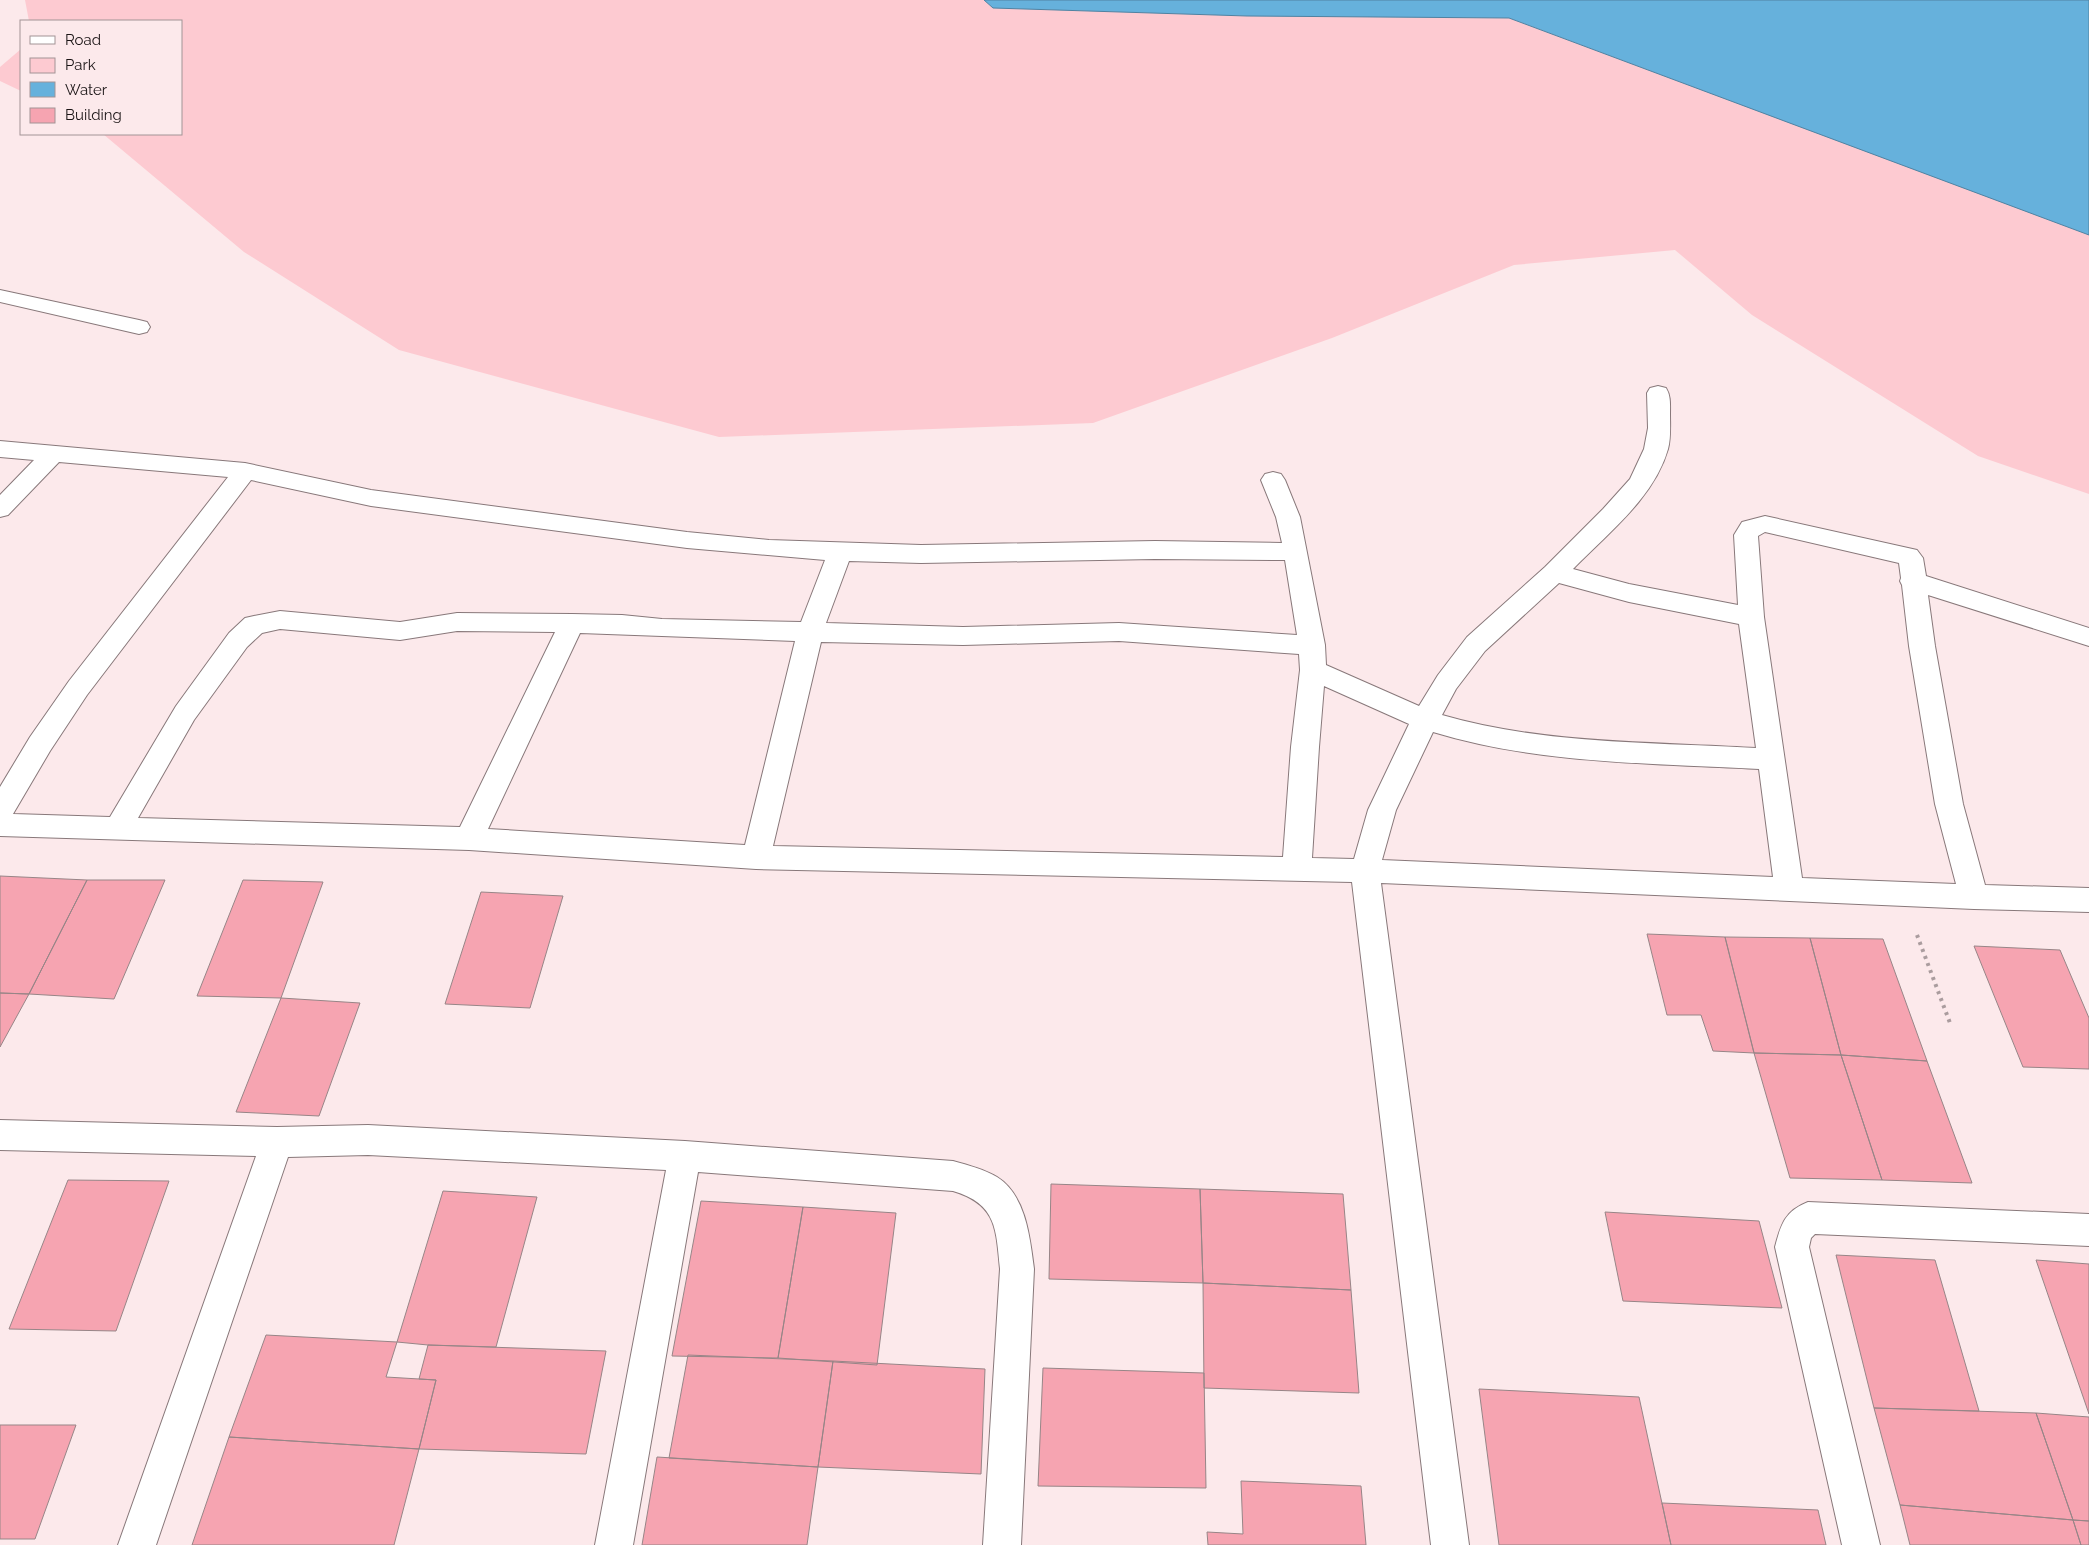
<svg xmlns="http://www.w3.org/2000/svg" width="2089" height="1545" font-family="Raleway,sans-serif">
<rect width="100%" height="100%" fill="#fce9eb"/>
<!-- green -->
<path fill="#fdcad1" d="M25,0H984L993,8L1247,16L1509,18L2089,235V494L1978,456L1752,315L1675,250L1514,265L1332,338L1093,423L719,437L399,350L244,252L103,134H181V21H29Z
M21,49V91L0,81V67Z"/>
<!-- water -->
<path fill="#66b1dc" stroke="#5082a1" d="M984,0H2089V235L1509,18L1247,16L993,8Z"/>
<!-- building -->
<path fill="#f6a4b1" stroke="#978587" d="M0,876L87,880L29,994L0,993Z
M87,880H165L114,999L29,994Z
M243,880L323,882L281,998L197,996Z
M481,892L563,896L530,1008L445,1004Z
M1647,934L1725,937L1754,1053L1713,1051L1701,1015H1667Z
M1725,937L1810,938L1841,1055L1754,1053Z
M1810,938L1883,939L1927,1061L1841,1055Z
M1974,946L2060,950L2089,1018V1069L2023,1067Z
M0,993L29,994L0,1047Z
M281,998L360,1003L319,1116L236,1112Z
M1754,1053L1841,1055L1882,1180L1790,1178Z
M1841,1055L1927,1061L1972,1183L1882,1180Z
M68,1180L169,1181L116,1331L9,1329Z
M1051,1184L1200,1189L1203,1283L1049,1279Z
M1200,1189L1343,1194L1351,1290L1203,1283Z
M443,1191L537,1197L496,1347L428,1345L397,1342Z
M701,1201L803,1207L778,1358L672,1356Z
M803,1207L896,1213L877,1365L778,1358Z
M1605,1212L1759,1221L1782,1308L1623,1301Z
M1836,1255L1935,1260L1979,1411L1874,1408Z
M2036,1260L2089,1264V1414Z
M1203,1283L1351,1290L1359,1393L1204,1388Z
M266,1335L397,1342L386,1377L436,1380L419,1449L229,1437Z
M428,1345L606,1351L586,1454L419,1449L436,1380L419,1379Z
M688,1355L833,1361L818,1467L669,1458Z
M833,1361L985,1369L981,1474L818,1467Z
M1043,1368L1204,1373L1206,1488L1038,1486Z
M1479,1389L1639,1397L1671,1545H1499Z
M1874,1408L2036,1413L2073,1520L1900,1505Z
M2036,1413L2089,1417V1521L2073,1520Z
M0,1425H76L35,1539H0Z
M229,1437L419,1449L394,1545H192Z
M657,1457L818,1467L807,1545H642Z
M1241,1481L1361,1486L1366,1545H1208L1207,1532L1243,1534Z
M1662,1503L1818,1510L1826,1545H1671Z
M1900,1505L2073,1520L2081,1545H1910Z
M2073,1520L2089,1521V1545H2081Z"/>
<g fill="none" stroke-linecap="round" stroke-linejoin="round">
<defs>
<path id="minor" d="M0,290L139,320L147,322L150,327L147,332L139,334L0,302Z
M1658,386L1666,388C1671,396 1670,405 1670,414C1670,425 1671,438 1668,449C1654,498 1607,534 1573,569L1629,584L1738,605L1734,535L1742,522L1765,516L1917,550L1923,558L1926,576L2089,628V646L1928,595L1935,646L1963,804L1985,885L2089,888V912L1974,909L1381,883L1469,1545H1431L1352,882L756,869L469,850L0,836V787L30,737L69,681L228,477L59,462L8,515L0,517V495L34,460L0,457V441L245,463L371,490L687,532L769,540L921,545L1155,541L1282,543L1276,517L1261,480L1265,474L1273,472L1281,474L1285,480L1300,517L1325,645L1326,665L1419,706L1438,675L1467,637L1545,567L1603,509L1630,479L1644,449L1648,428L1647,393L1650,388ZM251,480L371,506L687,548L825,560L801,622L662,619L622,615L572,614L457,613L400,622L280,611L254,616L245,618L229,633L176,706L110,817L13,814L50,751L87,695ZM1765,532L1899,563L1901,578L1900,581L1902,585L1909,646L1935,804L1956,884L1802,878L1764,617L1758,536ZM1155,559L1285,560L1297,635L1119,623L963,627L826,623L849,561L921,563ZM1559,583L1629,602L1739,624L1756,748C1652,742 1541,744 1442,715L1456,689L1485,651ZM280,629L400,640L457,631L555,632L460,827L138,818L194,720L247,647L262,633ZM580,633L795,641L745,845L488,829ZM1119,641L1299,654L1300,670L1291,747L1283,857L773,846L821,642L963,645ZM1324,686L1409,724L1368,810L1354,859L1312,858L1319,747ZM1433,732C1538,764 1649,763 1759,769L1773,877L1382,860L1396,810Z
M0,1120L277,1127L368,1125L685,1141L953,1161C967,1165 984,1169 997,1177C1026,1195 1030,1238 1034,1269L1021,1545H983L1000,1269C996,1229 997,1204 953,1191L698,1172L633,1545H595L666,1170L368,1155L288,1157L156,1545H118L256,1156L0,1150Z
M1808,1202L2089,1214V1246L1815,1234L1811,1238L1809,1247L1880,1545H1842L1775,1247C1781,1224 1785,1211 1808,1202Z"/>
</defs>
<!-- minor casing -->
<use href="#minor" stroke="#88787a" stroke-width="2"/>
<!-- path -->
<path stroke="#aa9c9e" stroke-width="4" stroke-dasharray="3 4.5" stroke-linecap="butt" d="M1917,935L1950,1023"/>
<!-- minor -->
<use href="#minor" fill="#fff" fill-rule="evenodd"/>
</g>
<!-- legend -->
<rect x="20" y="20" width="162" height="115" fill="#fce9eb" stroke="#a29496"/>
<rect x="30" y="36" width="25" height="8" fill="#ffffff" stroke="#a29496"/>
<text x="65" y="45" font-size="15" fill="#1b1516">Road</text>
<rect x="30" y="58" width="25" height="15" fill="#fdcad1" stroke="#a29496"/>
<text x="65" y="70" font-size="15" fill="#1b1516">Park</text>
<rect x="30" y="82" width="25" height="15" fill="#66b1dc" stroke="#a29496"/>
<text x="65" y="95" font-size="15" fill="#1b1516">Water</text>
<rect x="30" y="108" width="25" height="15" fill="#f6a4b1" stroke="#a29496"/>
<text x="65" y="120" font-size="15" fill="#1b1516">Building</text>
</svg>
